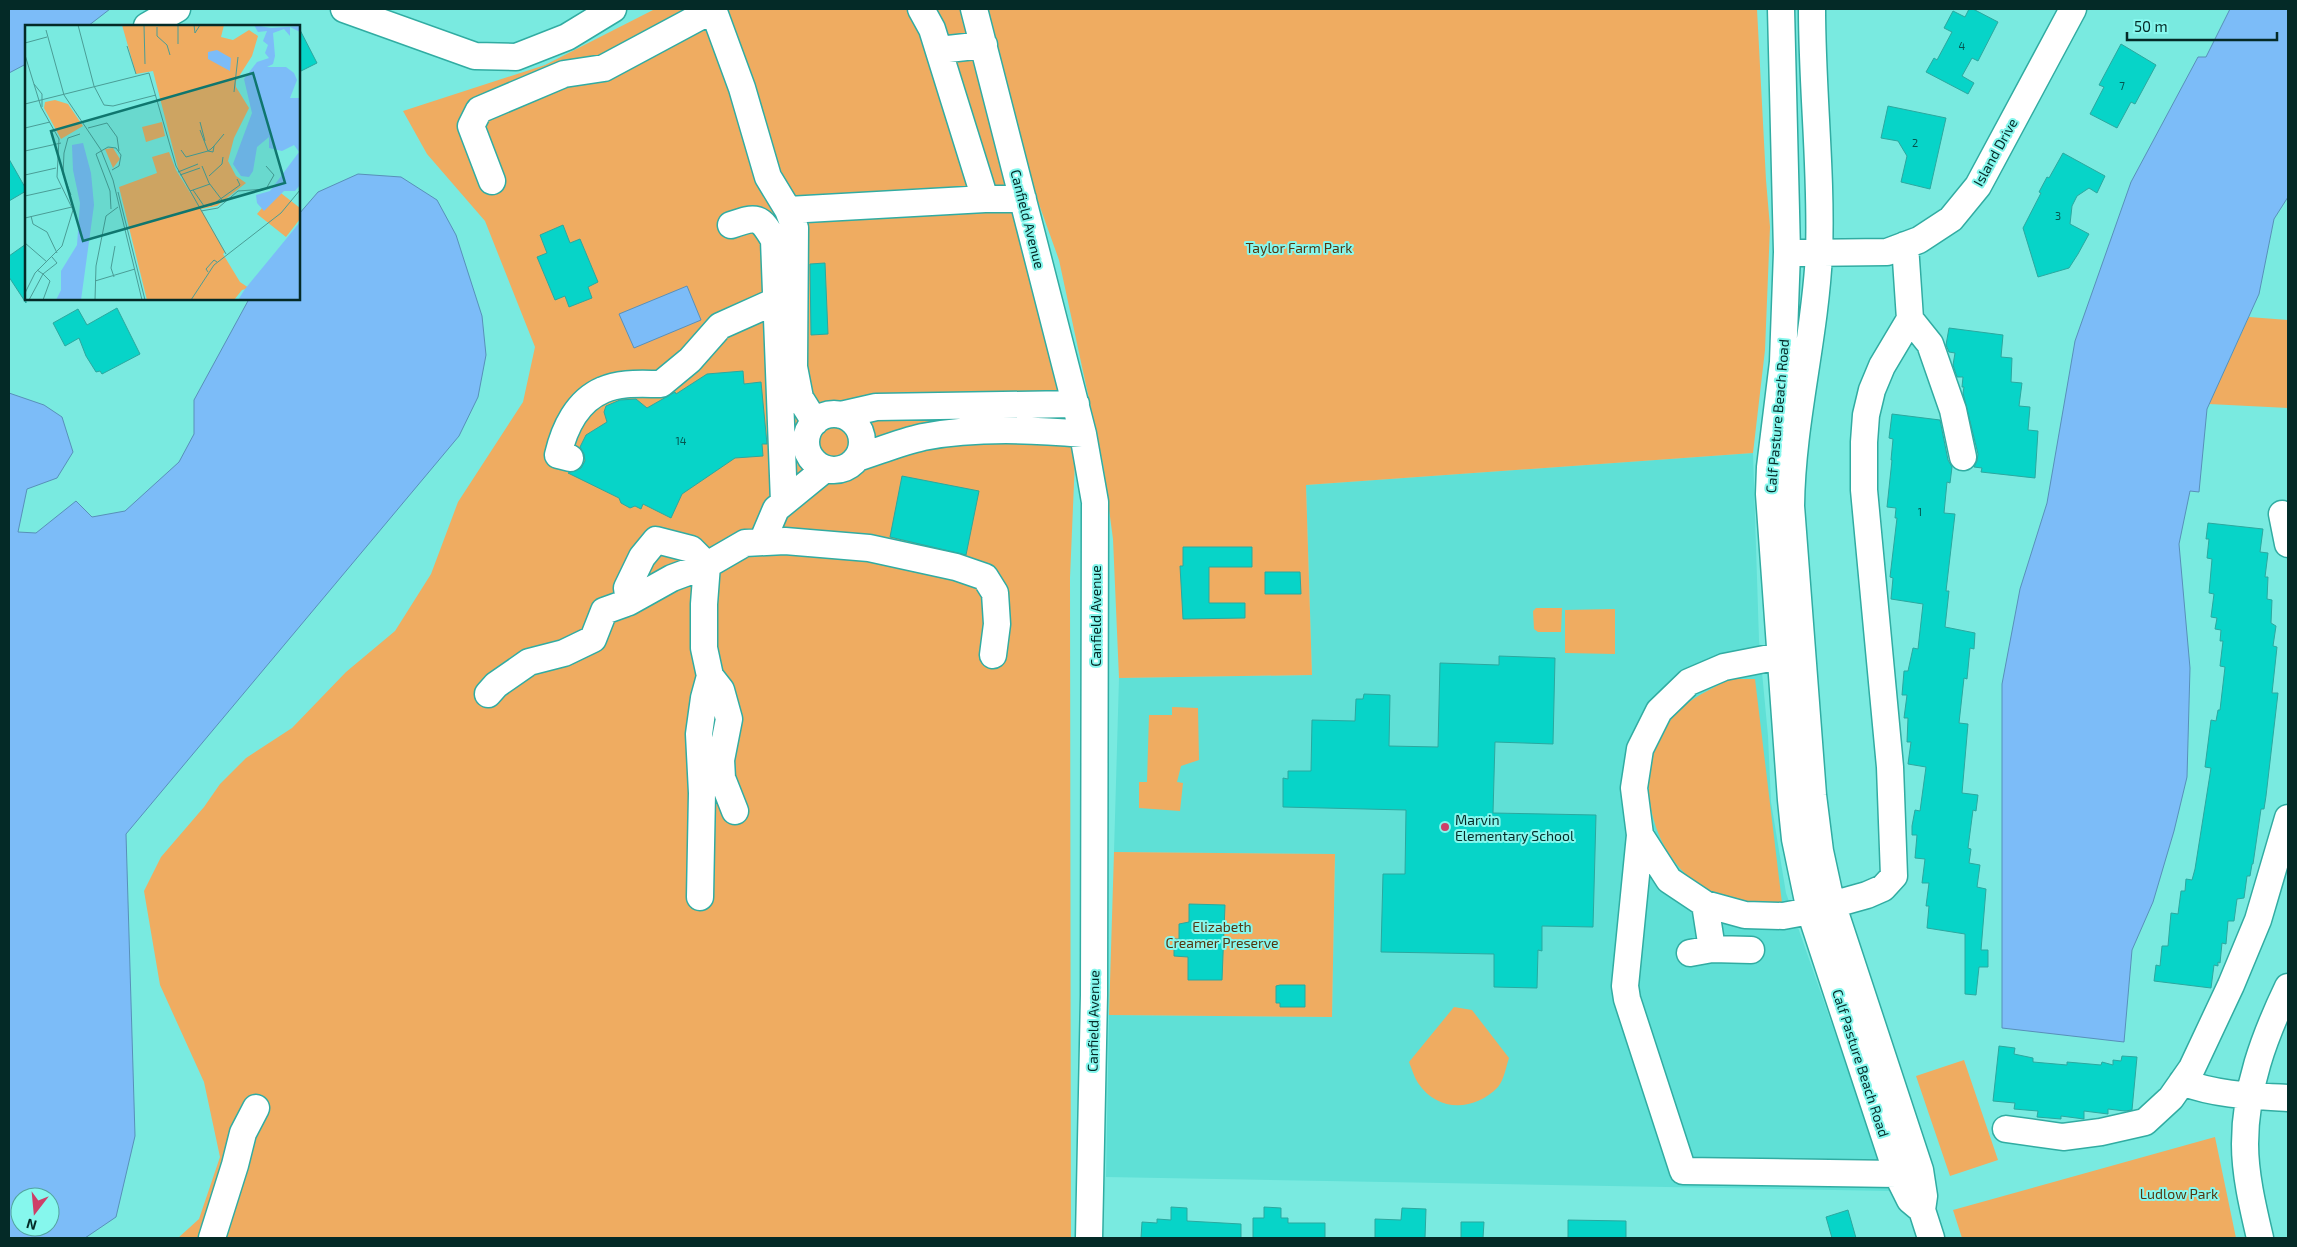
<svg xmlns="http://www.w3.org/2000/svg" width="2297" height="1247" font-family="'Exo 2',sans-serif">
<rect width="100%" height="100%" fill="#79eae0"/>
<!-- built -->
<path fill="#5fe0d6" d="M1753,453L1759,640L1768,736L1771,802L1786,893L1890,1191L1106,1177L1109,1015L1332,1017L1335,854L1114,852L1119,678L1312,675L1306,485Z"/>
<!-- green -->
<path fill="#efac61" d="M655,9H963L1076,436L1070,578L1071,1238H178L199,1219L220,1157L204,1082L160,985L144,891L161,857L204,807L220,784L246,758L292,728L346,672L395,631L431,574L458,502L523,402L535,347L485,221L427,154L403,111L545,65Z
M969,9H1757L1766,180L1770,227L1765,350L1753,453L1306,485L1312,675L1119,678L1113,539L1103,464L1059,260Z
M2249,317L2288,320V408L2209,404Z
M1536,608H1562L1561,632H1538L1534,629L1533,611Z
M1615,609V654L1565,653V610Z
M1730,679H1755L1782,903C1760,904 1736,903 1715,894C1645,863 1624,756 1684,706C1697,695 1715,687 1730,679Z
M1172,707L1198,708L1199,760L1181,766L1177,782L1183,783L1180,811L1139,808V782H1147L1149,715H1172Z
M1114,852L1335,854L1332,1017L1109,1015Z
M1454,1007L1472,1010L1509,1058C1506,1067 1504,1080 1498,1087C1475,1111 1438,1113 1418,1083C1414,1077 1412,1069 1409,1062Z
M1964,1060L1998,1160L1950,1176L1916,1076Z
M2215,1137L2236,1238H1962L1953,1210Z"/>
<!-- water -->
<path fill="#7cbcf8" stroke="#5890b9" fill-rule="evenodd" d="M9,9H110L88,26H26V64L9,73Z
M2230,9H2288V197L2274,219L2259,294L2207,409L2199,492L2190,491L2179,544L2190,668L2187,777L2174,831L2153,902L2132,950L2124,1042L2002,1028V684L2020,589L2047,503L2075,341L2131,182L2198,57H2206Z
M358,174L401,177L437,200L456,235L482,316L486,355L478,397L459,436L126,834L135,1136L116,1217L85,1238H9V393L44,405L62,417L73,452L57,478L27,489L18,532L36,533L76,501L92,517L125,511L179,462L194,434V400L249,299H299V214L318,192ZM20,1197H50V1227H20Z
M687,286L701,320L634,348L619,314Z"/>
<!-- building -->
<path fill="#07d4c8" stroke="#2ba89f" d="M1969,9H1973L1998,22L1978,61L1972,58L1962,76L1974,83L1968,94L1926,72L1934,58L1937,60L1952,32L1944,28L1953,11L1965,17Z
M299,28L317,63L299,72Z
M2121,44L2156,65L2135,104L2131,102L2117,128L2090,114L2104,87L2099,85Z
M1888,106L1946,118L1930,189L1901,182L1907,156L1898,141L1881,138Z
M2063,153L2105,176L2097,193L2089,188L2077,196L2072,206L2070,224L2089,234L2078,254L2069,268L2038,277L2023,228L2041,193L2039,192L2047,177L2049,178Z
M9,159L26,189V191L9,201Z
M563,225L570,243L580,239L598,282L588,287L592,298L569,307L565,296L555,300L537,257L547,253L540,235Z
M26,244V303L9,277V256Z
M825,263L828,334L811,335L810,264Z
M117,308L140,354L102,374L100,371L96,372L86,356L79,338L65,346L53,323L78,309L87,325Z
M1949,328L2003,335L2001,357L2012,358L2011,382L2022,383L2019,406L2030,407L2028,430L2038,431L2035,478L1981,472L1982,468L1974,467L1977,461L1978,454L1963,393L1964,387H1962L1963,377H1957L1953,365L1955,353L1949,352L1946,345Z
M743,371L744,384L761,382L767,444H762L763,456L735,458L682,494L671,518L643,504L641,509L635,506L630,508L621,503L619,498L568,473L581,468L585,461L584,454L580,447L586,435L607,422L604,412L606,406L620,400L636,399L647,408L675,392L676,394L707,374Z
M1892,414L1940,420L1948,460L1952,467L1950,483L1947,482L1944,513L1955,514L1946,591H1949L1945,627L1975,633L1974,649L1970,648L1967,679L1964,678L1959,723L1968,724L1962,793L1978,795L1976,811L1973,810L1968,848L1971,849L1969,863L1980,865L1977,887L1986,889L1981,950H1988V967H1979L1976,995L1965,994V934L1927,928L1929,906H1926L1929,883H1922L1925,859L1915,858L1917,835H1912V826L1915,810L1920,811L1926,767L1908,764L1911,742H1907L1908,718H1904L1907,695H1902L1904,671H1908L1913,648L1918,649L1923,604L1891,599L1893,578L1890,577L1897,518H1895L1896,508L1887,507L1892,460H1891L1893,439L1889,438Z
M902,476L979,491L966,555L890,537Z
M2208,523L2263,529L2260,552L2268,553L2265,577H2268L2267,599L2272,600L2271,623L2276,626L2273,646L2277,647L2272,693H2278L2266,796L2264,809H2261L2253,864H2252L2250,876H2247L2244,898L2237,899L2234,921H2228L2226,944L2222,943L2220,963L2218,962V966L2214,965L2211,988L2154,981L2156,965L2160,966L2162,946H2168L2171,913L2178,914L2181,891H2185L2186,879L2192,880L2195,869L2211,768L2205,767L2211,720L2216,721L2218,710H2220L2225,667L2220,666L2223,641H2220L2221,630L2215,629L2217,618L2211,617L2214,594L2209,593L2212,559L2207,558L2209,539H2206Z
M1183,547H1252V567H1209V603H1245V618L1183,619L1180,566H1183Z
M1265,572H1300L1301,594H1265Z
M1499,656L1555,658L1553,744L1495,742L1493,813L1596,815L1593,927L1542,926V951L1538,950L1537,988L1494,987V954L1381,952L1383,874H1405L1406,810L1283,807V778L1288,779V771H1311L1312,720L1355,721L1356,699H1363L1364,694L1390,695L1389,746L1438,747L1440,663L1499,665Z
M1189,904L1225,905L1222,980H1188V957L1174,956V939H1179V924L1189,922Z
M1280,985H1305V1007H1280V1003H1276V986Z
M1999,1046L2015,1048L2014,1054L2033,1058V1062L2067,1065V1062L2101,1065L2102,1062L2113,1065V1060L2121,1061L2122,1056L2137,1057L2132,1110L2125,1111L2108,1109V1114L2084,1111V1119L2061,1116V1119L2037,1117L2038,1111L2014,1109L2015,1103L1993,1101Z
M1171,1207L1187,1208V1221L1241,1224V1238H1141L1142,1222L1157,1223V1219L1171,1220Z
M1264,1207L1281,1208V1218H1288V1223H1325V1238H1253V1218H1264Z
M1402,1208L1426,1209L1425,1238H1375V1219L1401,1220Z
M1848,1210L1856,1238H1832L1826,1217Z
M1568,1220L1626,1221V1238H1568Z
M1461,1222H1484L1483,1238H1461Z"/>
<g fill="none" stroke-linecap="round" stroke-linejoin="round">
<defs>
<path id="minor" d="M344,9L475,56L516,57L567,37L613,9
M713,9L742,88L768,177L788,210L795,228L794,367L800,398L815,422
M921,9L932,29L985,199H1023
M974,9L1083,434L1095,502L1094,995L1089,1238
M1781,9L1787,252L1783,362L1770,467L1769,494L1791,800L1795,839L1810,911L1897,1174L1910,1200L1922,1210
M1812,9C1812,91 1822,173 1819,254C1815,339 1792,421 1791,506L1813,795L1820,851L1830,897L1920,1170L1924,1196L1922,1210L1931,1238
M147,26L177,9
M939,50L984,45
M492,181L471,126L479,110L564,74L604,68L714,9
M788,210L985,199
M731,225C757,216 760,216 774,240L784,502
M1801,253L1887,252L1919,240L1951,219L1978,186L2073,9
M1910,319L1930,344L1953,410L1963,457
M806 442a28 28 0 1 1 56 0a28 28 0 1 1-56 0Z
M841,415L876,407L1076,404
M570,458L558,455C564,429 577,401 603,390C620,382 642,384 661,384L690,360L720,326L776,301
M857,458C879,451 901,442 923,437C975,427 1030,429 1083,434
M2282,514L2288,544
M656,540L691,549L707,565L672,578L629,602L627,588L642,557Z
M762,542L776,509L825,469
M1780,656L1724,667L1689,682L1659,711L1640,749L1634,788L1640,835L1669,880L1705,904L1745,915L1783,916L1810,911L1867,895L1883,888L1894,876L1890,767L1864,490V442L1866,415L1872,390L1882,366L1910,319L1905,245
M488,694L496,685L529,662L564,653L593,639L604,611L629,602
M735,811L722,778L721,760L729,719L721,690L710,676L704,648V604L707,565L745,543L785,541L869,548L956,567L985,577L995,593L997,624L993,655
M1640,835L1625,986L1627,999L1683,1171L1897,1174
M700,897L702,793L699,734L704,698L710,676
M1712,949L1751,950
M1690,953L1712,949L1705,904
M2182,1082C2216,1095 2252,1096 2288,1098
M2006,1129L2063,1137L2101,1132L2145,1122L2171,1098L2192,1068L2231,985L2258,920L2288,818
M212,1238L235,1165L243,1133L256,1108
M2260,1238C2253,1208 2245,1175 2245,1144C2245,1088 2264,1037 2288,987"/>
</defs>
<!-- minor casing -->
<use href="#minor" stroke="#31aca2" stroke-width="29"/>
<!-- minor -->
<use href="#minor" stroke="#fff" stroke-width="26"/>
</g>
<!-- markers -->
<circle fill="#ce3f68" stroke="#86f7ed" stroke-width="2" cx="1445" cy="827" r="5"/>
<g text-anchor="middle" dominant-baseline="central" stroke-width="4" stroke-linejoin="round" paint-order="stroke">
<!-- number labels -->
<g font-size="11" fill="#05544f">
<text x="1962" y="45">4</text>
<text x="2122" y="85">7</text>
<text x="1915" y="142">2</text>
<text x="2058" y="215">3</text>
<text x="681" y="440">14</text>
<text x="1920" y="511">1</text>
</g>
<!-- street labels -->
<g font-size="14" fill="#042a27" stroke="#86f7ed">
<text transform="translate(1995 152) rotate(-61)">Island Drive</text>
<text transform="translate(1028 219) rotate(76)">Canfield Avenue</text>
<text transform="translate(1777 416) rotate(-85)">Calf Pasture Beach Road</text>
<text transform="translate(1095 616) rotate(-90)">Canfield Avenue</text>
<text transform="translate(1093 1021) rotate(-89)">Canfield Avenue</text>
<text transform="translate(1861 1063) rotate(72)">Calf Pasture Beach Road</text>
</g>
<!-- park labels -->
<g font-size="14" fill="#543611" stroke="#86f7ed">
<text x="1299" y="247">Taylor Farm Park</text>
<text x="1222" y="926">Elizabeth<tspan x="1222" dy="16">Creamer Preserve</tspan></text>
<text x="2179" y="1193">Ludlow Park</text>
</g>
<!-- poi labels -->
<g font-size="14" fill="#042a27" stroke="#86f7ed" text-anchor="start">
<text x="1455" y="819">Marvin<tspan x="1455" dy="16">Elementary School</tspan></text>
</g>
</g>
<!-- overview -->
<g transform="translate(25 25)">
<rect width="275" height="275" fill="#79eae0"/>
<path d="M97,0H199L196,12L208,15L224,5L233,11L227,31L211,56V62L224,83L209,113L203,136L211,151L221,158L192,181L176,184L200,227L198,229L215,257L224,263L217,265L209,275H122L94,162L132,148L127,132L144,127L151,145L169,174L154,147L128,46L111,49ZM30,75L43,79L58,101L36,114L19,83L20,77ZM137,97L140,111L121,117L117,102ZM88,123L95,134L88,143L80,124ZM252,165L275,183V194L261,212L232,189Z" fill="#efac61"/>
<path d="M229,0L246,3L275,1V7L265,2V11L259,4L248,8L250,31L248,39L242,42H261L269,48L272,55L265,73H275V160L270,166H259L239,186L232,178L231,170L245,166L274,127L269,120L257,126L244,123V112L232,122L228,146L224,152L216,151L208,139L227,88L219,54L232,37L244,33L240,28L243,20L238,16L242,6L233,7ZM192,25L206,33L205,46L183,34V27ZM58,118L66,148L69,180L56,275H31L36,265V246L52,220L55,178L48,145L47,120ZM275,197V275H213L220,264Z" fill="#7cbcf8"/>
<path fill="none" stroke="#4a9d96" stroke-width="1" d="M53,0L69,61L79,80L88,81L131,70M119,0L120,39M169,0L170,8L175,0M132,2V11L142,20L145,30M21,5L39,70L76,125L88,155L117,275M0,18L22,12M153,19V0M102,21L111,49M0,30L16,82L34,114L32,152L48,185L37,221L10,248L0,268M9,59L17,69V82M209,67L213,32M0,79L124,48L151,141L201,229M175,97L180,116M0,103L25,97M63,103L82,98L92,112L94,126M189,121L188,127L183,126L186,124ZM189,121L199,109M156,125L161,132L183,126L175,105M0,126L36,118M177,141L184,158L197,175M153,147L173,139M0,150L31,143M155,150L175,143M184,151L197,139L198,132M168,165L185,159M165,166L168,165L179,181L187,180L215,160L212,154M93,167L120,275M46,170L38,149L39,128L43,113L55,109M0,171L36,163M86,184L85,166L71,129L83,122L91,123L96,130L94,141L87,145M176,186L193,183L213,166L241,164L249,150L241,141M6,191L8,199L22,207L32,228M0,193L47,182M0,218L22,237M183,247L181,244L189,235L192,237M89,252L86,243L90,221M70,256L110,244M4,275L18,249L12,245M18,275L25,256L18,249L32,238L27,232M70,275L71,241L81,191L93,182M166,275L189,240L256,188L275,165"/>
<path fill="#0f766e" fill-opacity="0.15" stroke="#0f766e" stroke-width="2.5" d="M228,48L260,158L58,216L26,106Z"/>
<rect width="275" height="275" fill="none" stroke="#042a27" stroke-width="2.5"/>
</g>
<!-- border -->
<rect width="2297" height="1247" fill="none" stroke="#042a27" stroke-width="20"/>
<!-- north arrow -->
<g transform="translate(35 1212) rotate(196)"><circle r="24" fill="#86f7ed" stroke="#52a59e"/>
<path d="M0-4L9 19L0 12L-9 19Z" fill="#ce3f68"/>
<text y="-8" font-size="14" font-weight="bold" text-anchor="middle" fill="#042a27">N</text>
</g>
<!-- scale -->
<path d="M2127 32v8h150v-8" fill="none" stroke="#042a27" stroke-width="2.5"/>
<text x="2134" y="32" font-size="15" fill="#042a27" stroke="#86f7ed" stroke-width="4" paint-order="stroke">50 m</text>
</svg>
